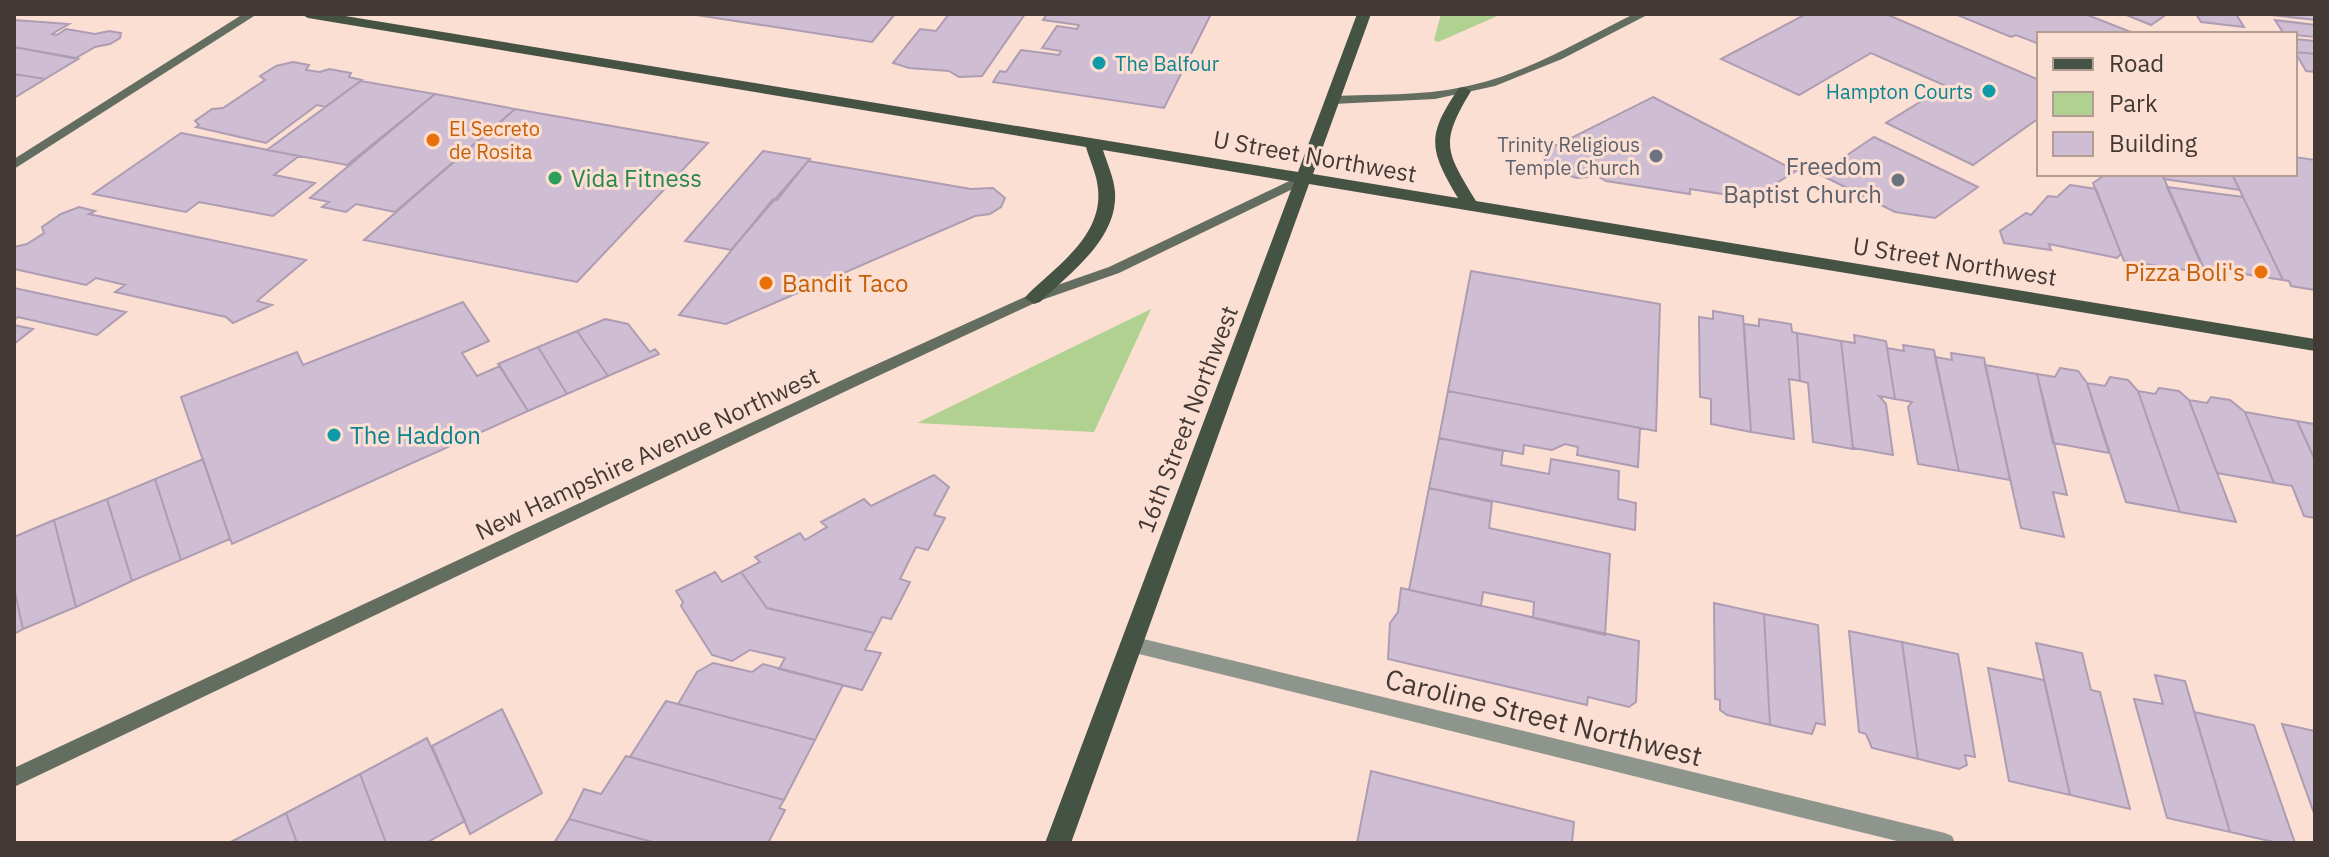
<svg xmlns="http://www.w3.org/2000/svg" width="2329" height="857" font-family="'IBM Plex Sans',sans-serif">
<rect width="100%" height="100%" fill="#fcdfd3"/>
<!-- green -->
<path fill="#b0d190" d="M1441,14H1502L1438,42L1434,40Z
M1151,309L1094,432L917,423Z"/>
<!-- building -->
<path fill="#cebdd3" stroke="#ad9cb2" stroke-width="2" d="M690,14H895L872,42Z
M949,14H1025L982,76L959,77L949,71L909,68L893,63L920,29L936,31Z
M1047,14H1211L1164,108L993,82L1000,71L1006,72L1021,50L1059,55L1061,51L1042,48L1057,26L1077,29L1079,25L1043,20Z
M1806,14H1886L2039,80V118L1973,165L1886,123L1946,86L1871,53L1799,95L1721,59Z
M1955,14H2085L2136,34H2039V44L2016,35L2011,37Z
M2124,14H2167L2151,25Z
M2196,14H2236L2244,27L2201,22Z
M2272,14H2315V20L2272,15Z
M14,20L69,24L52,34L57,35L66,29L95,34L109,31L121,33L120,38L110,44L95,47L76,58L14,47Z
M2275,20L2315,25V37L2284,34Z
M2295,39L2315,41V54L2295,52Z
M14,47L78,59L45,79L14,74Z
M2295,52L2315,54V72L2306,71Z
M293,62L309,65L306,70L320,72L329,69L351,73L349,77L362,80L325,107L317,105L266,143L196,127L199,125L195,121L212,109L223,108L265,80L260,76L276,66Z
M14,74L45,79L14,98Z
M361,81L435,94L347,165L267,150Z
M435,94L515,109L395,212L356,204L346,212L322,207L329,202L310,198Z
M1653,97L1796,171L1767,189L1785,198L1786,204L1690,189V194L1606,181L1597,176L1577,178L1557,172L1545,161L1544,155L1550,146L1577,142L1573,137Z
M515,109L708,143L577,282L364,240Z
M181,133L299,156L274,175L315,183L273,216L199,202L186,212L93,194Z
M1874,137L1978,187L1935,218L1895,212L1819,174Z
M763,151L810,159L731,250L685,241Z
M2295,157L2315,160V290L2291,286L2289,281L2283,280L2232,174H2295Z
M808,161L971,189L993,188L1005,198L1001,207L990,214L975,216L726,324L679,315L773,199L777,200Z
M2106,174H2162L2206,273L2124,261L2093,183Z
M2162,174H2232L2240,190L2164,179Z
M2070,185L2096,189L2121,254L2117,258L2049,244L2051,250L2004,243L2000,231L2026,213L2031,215L2048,196L2057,197Z
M2167,187L2243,197L2283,280L2203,268Z
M79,207L95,211L89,214L306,260L257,301L272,305L233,323L226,317L115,292L125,285L96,278L86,285L14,269V247L27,244L44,233L42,227L61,214Z
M1471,271L1660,304L1656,431L1448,391Z
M14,288L126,312L97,335L18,317L14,320Z
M463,302L489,341L462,353L477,376L500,366L528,411L232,544L181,397L297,352L303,365Z
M1713,311L1743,316L1751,432L1711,424V399L1700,397L1699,317L1713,319Z
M605,319L628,324L650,352L655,349L659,354L608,376L577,331Z
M1759,319L1791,324L1792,332L1797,333L1800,381L1789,379L1794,439L1751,432L1744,324L1759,326Z
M14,325L33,329L14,344Z
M577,331L608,376L567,394L538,347Z
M1797,333L1841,341L1853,449L1813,442L1808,383L1800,381Z
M1854,335L1886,341L1895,399L1879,396L1886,404L1893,455L1853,448L1841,341L1855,343Z
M1903,345L1934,350L1959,471L1918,464L1908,407L1912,402L1895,399L1887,348L1904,351Z
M538,347L567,394L528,411L498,364Z
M1951,353L1984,358L2010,480L1959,471L1935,357L1952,360Z
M1985,365L2037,374L2067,495L2053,492L2064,537L2021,528Z
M2060,368L2078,371L2087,383L2109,453L2053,443L2037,374L2055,377Z
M2110,377L2128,380L2138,391L2180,512L2126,502L2087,383L2105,386Z
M2159,388L2179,391L2189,400L2236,522L2180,512L2138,391L2155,394Z
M1448,391L1640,428L1638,467L1577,455L1578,447L1565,444L1552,450L1524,445L1523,454L1439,438Z
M2211,397L2230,400L2245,412L2274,483L2217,473L2189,400L2207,403Z
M2245,412L2297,421L2315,460V518L2304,516L2292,486L2274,483Z
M2297,421L2314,424L2315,421V460Z
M1439,438L1503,451L1501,465L1549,474L1551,459L1619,471L1618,499L1636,503L1635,530L1429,488Z
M203,459L230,539L181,560L155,479Z
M934,475L949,487L934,515L945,518L928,550L916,547L900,579L910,582L891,619L882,617L874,633L767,608L741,572L760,562L755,557L800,533L805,540L827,527L821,522L864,499L871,506Z
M155,479L181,560L132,581L107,499Z
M1429,488L1492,502L1489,528L1610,554L1605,635L1533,618L1534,602L1483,592L1481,606L1409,590Z
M107,499L132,581L76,607L54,520Z
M54,520L76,607L23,629L14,588V537Z
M715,572L722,582L741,572L767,608L874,633L865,650L881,653L862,690L779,669L785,658L750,650L732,661L712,655L681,606L683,602L676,591Z
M14,588L23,629L14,634Z
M1401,588L1639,641L1636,702L1629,707L1588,697L1587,705L1388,659L1390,623L1398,612Z
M1714,603L1764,614L1770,725L1727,715L1720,710V700L1715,699Z
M1764,614L1818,625L1825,725L1816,723L1812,734L1770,725Z
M1849,631L1902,642L1918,759L1872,748L1866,734L1859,732Z
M1902,642L1958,654L1975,757L1965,755L1967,765L1959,769L1918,759Z
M2036,643L2082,653L2091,690L2100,692L2130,809L2070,795Z
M713,663L752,672L763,664L843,685L815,740L678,704L697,672Z
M1988,668L2044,680L2070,795L2009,781Z
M2155,675L2185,681L2230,832L2167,818L2134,699L2163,704Z
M666,701L678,704L815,740L784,800L630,757Z
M502,709L542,793L470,834L432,746Z
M2194,712L2254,725L2295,843H2278L2230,832Z
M2282,724L2315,731V816Z
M427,738L465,821L426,843H386L360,774Z
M626,756L784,800L779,808L785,810L768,843H656L569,819L584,789L601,794Z
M1371,771L1574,822L1572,843H1357Z
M360,774L386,843H297L286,813Z
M286,813L297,843H229Z
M569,819L656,843H554Z"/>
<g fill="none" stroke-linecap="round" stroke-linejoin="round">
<!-- street -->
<path fill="#8d958c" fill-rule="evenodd" d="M1131,636L1945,833L1952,836L1955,843H1905L1131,652L1124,649L1122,644L1124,639Z"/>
<!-- secondary -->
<path fill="#636e61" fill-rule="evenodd" d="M243,14H257L14,169V159Z
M1634,14H1649L1562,59L1495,86L1435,99L1333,104L1327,100L1333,96C1376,94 1421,96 1463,87C1524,75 1579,41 1634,14Z
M1304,174L1311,178L1309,181L1119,273L1039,301L863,383L14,787V768L853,375L1029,295L1109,267Z"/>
<!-- primary -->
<path fill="#455344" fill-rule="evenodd" d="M301,14H333L1298,172L1357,14H1371L1313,174L1458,198C1429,149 1426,136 1459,88L1464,87L1471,91C1439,144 1446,151 1476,201L2315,339V351L1309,184L1071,843H1045L1294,182L1103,150C1107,163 1114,178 1115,192C1118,239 1070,273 1040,302L1034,304L1025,298L1028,294C1057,266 1103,235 1098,189C1097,175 1090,161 1086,147L308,18Z"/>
</g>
<!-- markers -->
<g fill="#0f9aa8" stroke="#fcdfd3" stroke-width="3">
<circle cx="1099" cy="63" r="8"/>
<circle cx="1989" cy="91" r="8"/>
<circle cx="334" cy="435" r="8"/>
</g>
<g fill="#e8710a" stroke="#fcdfd3" stroke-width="3">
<circle cx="433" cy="140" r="8"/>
<circle cx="2261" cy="272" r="8"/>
<circle cx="766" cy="283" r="8"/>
</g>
<g fill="#6b7280" stroke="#fcdfd3" stroke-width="3">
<circle cx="1656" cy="156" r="8"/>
<circle cx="1898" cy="180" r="8"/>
</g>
<circle fill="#2e9e5b" stroke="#fcdfd3" stroke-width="3" cx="555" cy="178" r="8"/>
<g text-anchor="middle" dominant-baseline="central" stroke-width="6" stroke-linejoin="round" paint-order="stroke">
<!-- far-culture labels -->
<g font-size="20" fill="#0d838f" stroke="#fcdfd3" text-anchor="start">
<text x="1115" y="63">The Balfour</text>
<text x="1973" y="91" text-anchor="end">Hampton Courts</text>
</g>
<!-- far-food labels -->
<g font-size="20" fill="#c56008" stroke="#fcdfd3" text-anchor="start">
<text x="449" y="128">El Secreto<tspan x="449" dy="23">de Rosita</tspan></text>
</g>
<!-- far-worship labels -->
<g font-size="20" fill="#5b616d" stroke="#fcdfd3" text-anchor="end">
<text x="1640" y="144">Trinity Religious<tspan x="1640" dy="23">Temple Church</tspan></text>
</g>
<!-- street labels -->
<g font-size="24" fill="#433833" stroke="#fcdfd3">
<text transform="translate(1315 156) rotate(10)">U Street Northwest</text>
<text transform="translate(1955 261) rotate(9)">U Street Northwest</text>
<text transform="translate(1187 419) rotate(-69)">16th Street Northwest</text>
<text transform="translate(647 453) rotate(-25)">New Hampshire Avenue Northwest</text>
</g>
<!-- worship labels -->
<g font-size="24" fill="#5b616d" stroke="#fcdfd3" text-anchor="end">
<text x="1882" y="166">Freedom<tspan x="1882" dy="28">Baptist Church</tspan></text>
</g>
<!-- leisure labels -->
<g font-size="24" fill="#27864d" stroke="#fcdfd3" text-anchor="start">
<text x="571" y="178">Vida Fitness</text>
</g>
<!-- food labels -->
<g font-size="24" fill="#c56008" stroke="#fcdfd3" text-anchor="end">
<text x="2245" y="272">Pizza Boli's</text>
<text x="782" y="283" text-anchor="start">Bandit Taco</text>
</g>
<!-- culture labels -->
<g font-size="24" fill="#0d838f" stroke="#fcdfd3" text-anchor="start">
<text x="350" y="435">The Haddon</text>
</g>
<!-- near-street labels -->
<g font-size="28" fill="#433833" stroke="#fcdfd3">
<text transform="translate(1544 717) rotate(14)">Caroline Street Northwest</text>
</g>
</g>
<!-- border -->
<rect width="2329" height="857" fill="none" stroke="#433833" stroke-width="32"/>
<!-- legend -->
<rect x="2037" y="32" width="260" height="144" fill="#fcdfd3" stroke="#b29c93" stroke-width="2"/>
<rect x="2053" y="58" width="40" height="12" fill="#455344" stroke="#b29c93" stroke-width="2"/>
<text x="2109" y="72" font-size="24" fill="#433833">Road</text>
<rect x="2053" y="92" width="40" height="24" fill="#b0d190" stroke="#b29c93" stroke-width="2"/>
<text x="2109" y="112" font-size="24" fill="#433833">Park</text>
<rect x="2053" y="132" width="40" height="24" fill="#cebdd3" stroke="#b29c93" stroke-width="2"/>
<text x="2109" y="152" font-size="24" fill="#433833">Building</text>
</svg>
